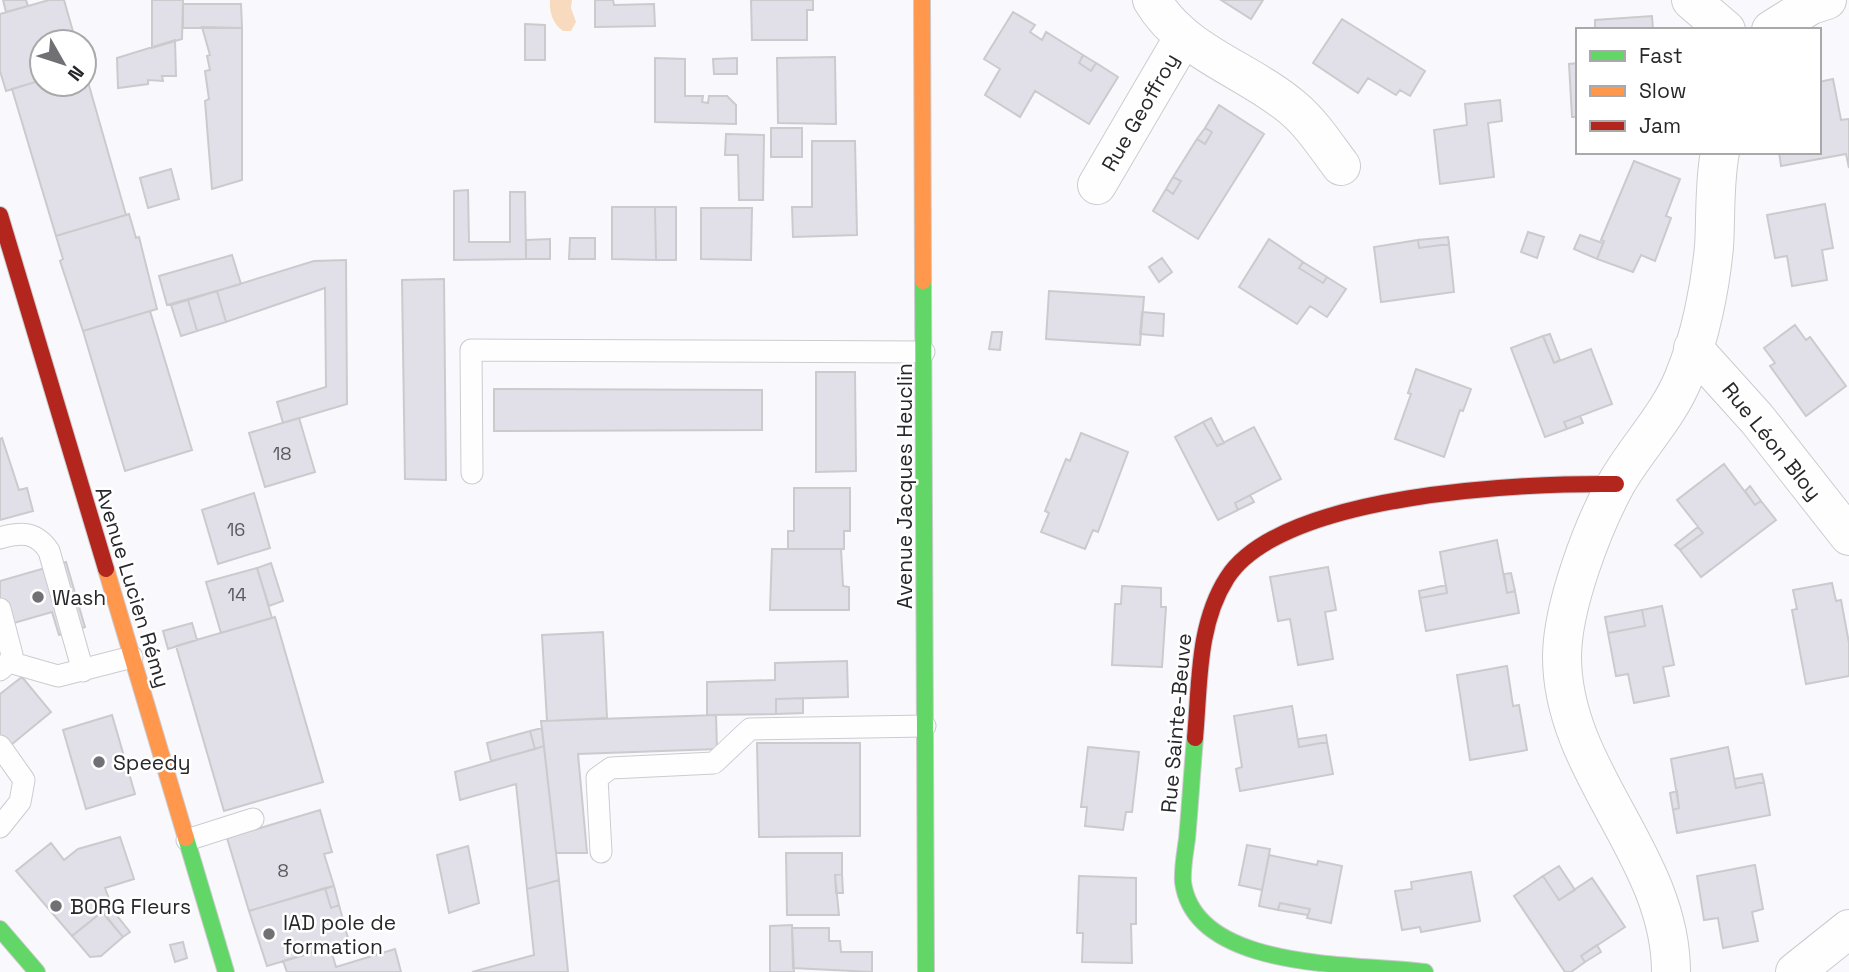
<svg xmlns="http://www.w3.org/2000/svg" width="1849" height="972" font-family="'Space Grotesk',sans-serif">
<rect width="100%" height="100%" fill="#f9f9fd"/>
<!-- water -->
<path fill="#f8dbbe" d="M550,0H572L571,8L576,22L571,31H563C553,24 549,12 550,0Z"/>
<!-- building -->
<path fill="#e1e0e8" stroke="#cbcbce" stroke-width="2" d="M3,0H26L28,6L6,12Z
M49,0H64L76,42H42V80L6,91L0,71V14Z
M152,0H183L182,39L152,48Z
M595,0H613L614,5L654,4L655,26L595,27Z
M751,0H813V10H807V40H752Z
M1221,0H1263L1251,19Z
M183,4H241L242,28H183Z
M1013,12L1035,25L1030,32L1042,40L1046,32L1083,55L1079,63L1091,71L1096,63L1118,77L1089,124L1035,91L1020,117L985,95L1000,69L984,59Z
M1652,16L1653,30H1595V20Z
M1342,19L1425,71L1410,96L1400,90L1396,95L1368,78L1358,93L1313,63Z
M525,24L545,25V60H525Z
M202,27L242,28V180L212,189L205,101L209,99L205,71L210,70L207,56L210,55Z
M175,40L176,76H162L163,81L148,80V84L118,88L117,58Z
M1083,55L1096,63L1091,71L1079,63Z
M835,57L836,124L778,123L777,58Z
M655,58L685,59V96H703L702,102L708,103L709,96H727L736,105V124L655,122Z
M737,58V74H714L713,59Z
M1578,63V117H1572L1569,64Z
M84,68L126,215L56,236L12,89L42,80V84H84Z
M1833,79L1841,120L1849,119V168L1846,154L1781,166L1779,152H1819V82Z
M1500,100L1502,121L1488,123L1494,177L1440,184L1434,130L1467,125L1465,104Z
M1219,105L1264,134L1198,239L1153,211L1166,189L1173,194L1181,181L1173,177L1197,139L1205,144L1212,132L1205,128Z
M771,128H802V157H771Z
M1205,128L1212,132L1205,144L1197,139Z
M726,134L764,135L763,200H739L738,155H725Z
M812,141H855L857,235L793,237L792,207H812Z
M1634,161L1680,179L1666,216L1671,218L1655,261L1641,255L1633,272L1597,259L1604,241L1601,240Z
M171,169L179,199L148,208L140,178Z
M1173,177L1181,181L1173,194L1166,189Z
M468,190L469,242H510V192H525L526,259L454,260V191Z
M1825,204L1833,248L1822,250L1827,280L1792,286L1787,256L1775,258L1767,215Z
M612,207H655L656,260L612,259Z
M655,207H676V260H656Z
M701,208H752L751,260L701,259Z
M129,214L136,238L139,237L157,309L83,331L60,261L63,259L56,236Z
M1528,232L1544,237L1537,258L1521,252Z
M1580,235L1603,243L1597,259L1574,249Z
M1448,237L1449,244L1419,248L1418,240Z
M570,238H595V259H569Z
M550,239V259H526V240Z
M1269,239L1303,262L1299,268L1323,283L1327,277L1346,289L1327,317L1310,306L1297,324L1239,287Z
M1418,240L1419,248L1449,244L1454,292L1381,302L1374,247Z
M232,255L241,284L167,305L159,276Z
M1162,258L1172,272L1159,282L1149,267Z
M346,260L347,404L283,423L277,402L326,387L325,288L226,322L217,291L314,261Z
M1303,262L1327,277L1323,283L1299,268Z
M444,279L446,480L405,479L402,280Z
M217,291L226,322L197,331L188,300Z
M1049,291L1144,297L1140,345L1046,339Z
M188,300L197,331L181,336L171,305Z
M150,311L192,450L125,471L83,331Z
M1142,312L1164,314L1163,336L1140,334Z
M1795,325L1806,340L1810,337L1846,386L1806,416L1770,366L1775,363L1764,348Z
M992,332H1002L1000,350L989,349Z
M1550,334L1560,360L1554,363L1543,336Z
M1543,336L1554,363L1591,349L1612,404L1564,422L1567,429L1545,437L1511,348Z
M1416,369L1471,389L1463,411L1460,410L1444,457L1395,439L1411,394L1408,393Z
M816,372H855L856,471L816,472Z
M494,389L762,390V430L494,431Z
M1580,416L1583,423L1567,429L1564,422Z
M299,418L315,472L265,487L249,433Z
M1211,418L1224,443L1217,446L1203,422Z
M1203,422L1217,446L1254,427L1281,479L1235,503L1238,510L1218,520L1175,437Z
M1081,433L1128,452L1098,532L1093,530L1085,549L1041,532L1049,513L1045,511L1066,459L1070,461Z
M2,438L19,490L27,488L33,511L0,520V439Z
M1724,464L1755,505L1761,501L1776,520L1701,577L1680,550L1703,533L1677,500Z
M1750,486L1761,501L1755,505L1745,491Z
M794,488H850V531H844V549H788V531H794Z
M254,493L270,548L218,564L202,510Z
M1250,495L1254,502L1238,510L1235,503Z
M1698,527L1703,533L1680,550L1675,545Z
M1497,540L1507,593L1515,591L1519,613L1426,631L1420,598L1447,593L1440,552Z
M772,549H841L843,586L849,587V610H770Z
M66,562L85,627L59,635L52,612L0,627V581Z
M271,563L283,601L269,606L257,568Z
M1328,567L1336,610L1325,612L1333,659L1298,665L1290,619L1278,621L1270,577Z
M257,568L272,618L221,633L206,582Z
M1511,573L1515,591L1507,593L1504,574Z
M1832,583L1836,601L1841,600L1849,643V676L1806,684L1792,610L1797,609L1793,590Z
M1446,585L1447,593L1420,598L1419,591Z
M1122,586L1161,588V607H1166L1162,667L1112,665L1115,604H1121Z
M1662,606L1674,665L1663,667L1669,696L1634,703L1628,674L1616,676L1608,633L1645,626L1642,610Z
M1642,610L1645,626L1608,633L1605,617Z
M275,617L323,782L224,811L176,646Z
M192,623L197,640L168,649L163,631Z
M603,632L607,718L547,721L542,635Z
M847,661L848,697L776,699V714L707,715V682L775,680V663Z
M1507,666L1513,706L1519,705L1527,750L1470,760L1457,675Z
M22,677L51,712L0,754V694Z
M803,698V713L776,714V699Z
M1292,706L1299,747L1327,742L1333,774L1240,791L1236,769L1242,767L1234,716Z
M112,715L135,794L86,809L63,730Z
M716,715L717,749L578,754L587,853H556L541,721Z
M542,728L544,746L535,749L530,731Z
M530,731L535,749L491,761L487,743Z
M1326,735L1327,742L1299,747L1298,739Z
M757,743H860V836L759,837Z
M544,746L559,880L527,889L516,784L460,800L455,772Z
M1088,747L1139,752L1132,812H1126L1123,830L1085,826L1087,807H1081Z
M1728,747L1736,788L1764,782L1770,815L1677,833L1673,810L1679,808L1671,759Z
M1762,774L1764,782L1736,788L1734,779Z
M1677,791L1679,808L1673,810L1670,793Z
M320,810L332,852L324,854L334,886L249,911L227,838Z
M120,837L134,879L105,888L114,912L107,917L102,912L72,936L16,871L51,843L64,860L78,849Z
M1247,845L1270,849L1262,890L1239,885Z
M468,846L479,903L449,913L437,855Z
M786,853H842V874L835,875L839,915H787Z
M1269,855L1317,865L1318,861L1342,866L1331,923L1307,918L1310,909L1280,903L1278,910L1259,906Z
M1755,865L1763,909L1752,912L1758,941L1723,948L1718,918L1704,920L1697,876Z
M1559,866L1575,890L1559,900L1543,876Z
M1471,872L1480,921L1421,932L1420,927L1402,930L1395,891L1412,889L1411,882Z
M842,874L843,893H836L835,875Z
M1079,876L1136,878V924H1131L1132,963L1082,962L1083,933H1077Z
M1543,876L1559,900L1592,878L1625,927L1581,956L1585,962L1571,972H1565L1514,896Z
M559,880L568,972H472L534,955L527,889Z
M334,886L339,905L331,908L325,888Z
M325,888L331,908L339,905L349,942L267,966L249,911Z
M1280,903L1310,909L1308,915L1278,910Z
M102,912L123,937L101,956L90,957L72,936Z
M114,912L130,932L123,937L107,917Z
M792,925L794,972H770V926Z
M792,928H829V941H840L841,952H872V972L793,968Z
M183,942L187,958L175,962L170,945Z
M1597,945L1601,952L1585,962L1581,956Z
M330,947L336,967L395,949L401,972H287L283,961Z"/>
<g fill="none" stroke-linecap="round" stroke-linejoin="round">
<defs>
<path id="lane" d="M472,473L471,350L924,352
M0,538C20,532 36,531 49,551L83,671
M0,609L12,655L9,662L0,670
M9,662L58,676L132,657
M0,746L24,780L20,802L0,827
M187,840L253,819
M601,852L597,778L611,768L714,763L750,729L925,726"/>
<path id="street" d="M1152,0C1183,53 1247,69 1293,108C1312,124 1326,146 1341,166
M1691,0L1726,30
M1771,30L1811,5L1827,0
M1097,185L1183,38
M1693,348L1757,419L1849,536
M1671,972C1671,855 1561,772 1562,655C1563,605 1592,528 1616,484C1637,447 1668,417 1684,377C1700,338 1710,289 1714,247C1716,216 1714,183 1720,152
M1795,972L1849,929"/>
<path id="fast" d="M923,281L926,972
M1195,738C1192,772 1190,806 1187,839C1185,853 1182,869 1183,882C1195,972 1357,963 1425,972
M186,838L226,972
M0,929L37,972"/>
<path id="slow" d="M922,0L923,281
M106,569L186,838"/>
<path id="jam" d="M0,215L106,569
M1195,738C1200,684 1197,625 1227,578C1281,493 1523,483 1616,484"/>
</defs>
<!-- lane casing -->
<use href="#lane" stroke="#cccbcf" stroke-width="23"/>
<!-- street casing -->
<use href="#street" stroke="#cccbcf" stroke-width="40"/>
<!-- fast casing -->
<use href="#fast" stroke="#cccbcf" stroke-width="18"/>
<!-- slow casing -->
<use href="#slow" stroke="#cccbcf" stroke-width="18"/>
<!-- jam casing -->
<use href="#jam" stroke="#cccbcf" stroke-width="18"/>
<!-- lane -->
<use href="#lane" stroke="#fefeff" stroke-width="21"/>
<!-- street -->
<use href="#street" stroke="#fefeff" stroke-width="38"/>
<!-- fast -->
<use href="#fast" stroke="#63d668" stroke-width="16"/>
<!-- slow -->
<use href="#slow" stroke="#ff974d" stroke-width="16"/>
<!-- jam -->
<use href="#jam" stroke="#b3261e" stroke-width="16"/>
</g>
<!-- markers -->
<g fill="#717074" stroke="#fff" stroke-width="2.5">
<circle cx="38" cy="597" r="7"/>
<circle cx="99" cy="762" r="7"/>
<circle cx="56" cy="906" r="7"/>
<circle cx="269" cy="934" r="7"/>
</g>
<g text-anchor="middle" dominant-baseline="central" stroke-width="5" stroke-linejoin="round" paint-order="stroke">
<!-- number labels -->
<g font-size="18" fill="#59585c">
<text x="282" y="453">18</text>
<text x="236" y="529">16</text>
<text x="237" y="594">14</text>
<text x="283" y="870">8</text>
</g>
<!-- street labels -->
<g font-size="21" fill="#28272a" stroke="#fff">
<text transform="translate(1140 112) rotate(-60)">Rue Geoffroy</text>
<text transform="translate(1772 441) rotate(51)">Rue Léon Bloy</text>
<text transform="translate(904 486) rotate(-90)">Avenue Jacques Heuclin</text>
<text transform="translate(133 587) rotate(73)">Avenue Lucien Rémy</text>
<text transform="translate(1176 723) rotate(-85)">Rue Sainte-Beuve</text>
</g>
<!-- poi labels -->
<g font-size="21" fill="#28272a" stroke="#fff" text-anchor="start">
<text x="52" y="597">Wash</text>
<text x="113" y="762">Speedy</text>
<text x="70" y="906">BORG Fleurs</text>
<text x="283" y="922">IAD pole de<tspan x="283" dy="24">formation</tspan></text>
</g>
</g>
<!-- legend -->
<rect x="1576" y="28" width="245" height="126" fill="#ffffff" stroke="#a9a9aa" stroke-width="2"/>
<rect x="1590" y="51" width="35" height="10" fill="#63d668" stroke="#a9a9aa" stroke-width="2"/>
<text x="1639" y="63" font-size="21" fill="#28272a">Fast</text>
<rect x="1590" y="86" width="35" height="10" fill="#ff974d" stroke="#a9a9aa" stroke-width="2"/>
<text x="1639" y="98" font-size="21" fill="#28272a">Slow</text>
<rect x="1590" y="121" width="35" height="10" fill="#b3261e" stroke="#a9a9aa" stroke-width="2"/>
<text x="1639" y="133" font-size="21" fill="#28272a">Jam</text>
<!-- north arrow -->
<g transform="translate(63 63) rotate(129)"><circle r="33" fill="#ffffff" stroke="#a9a9aa" stroke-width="2"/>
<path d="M0-5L12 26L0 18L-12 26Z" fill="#717074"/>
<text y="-10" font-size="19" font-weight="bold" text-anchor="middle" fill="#28272a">N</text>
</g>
</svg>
